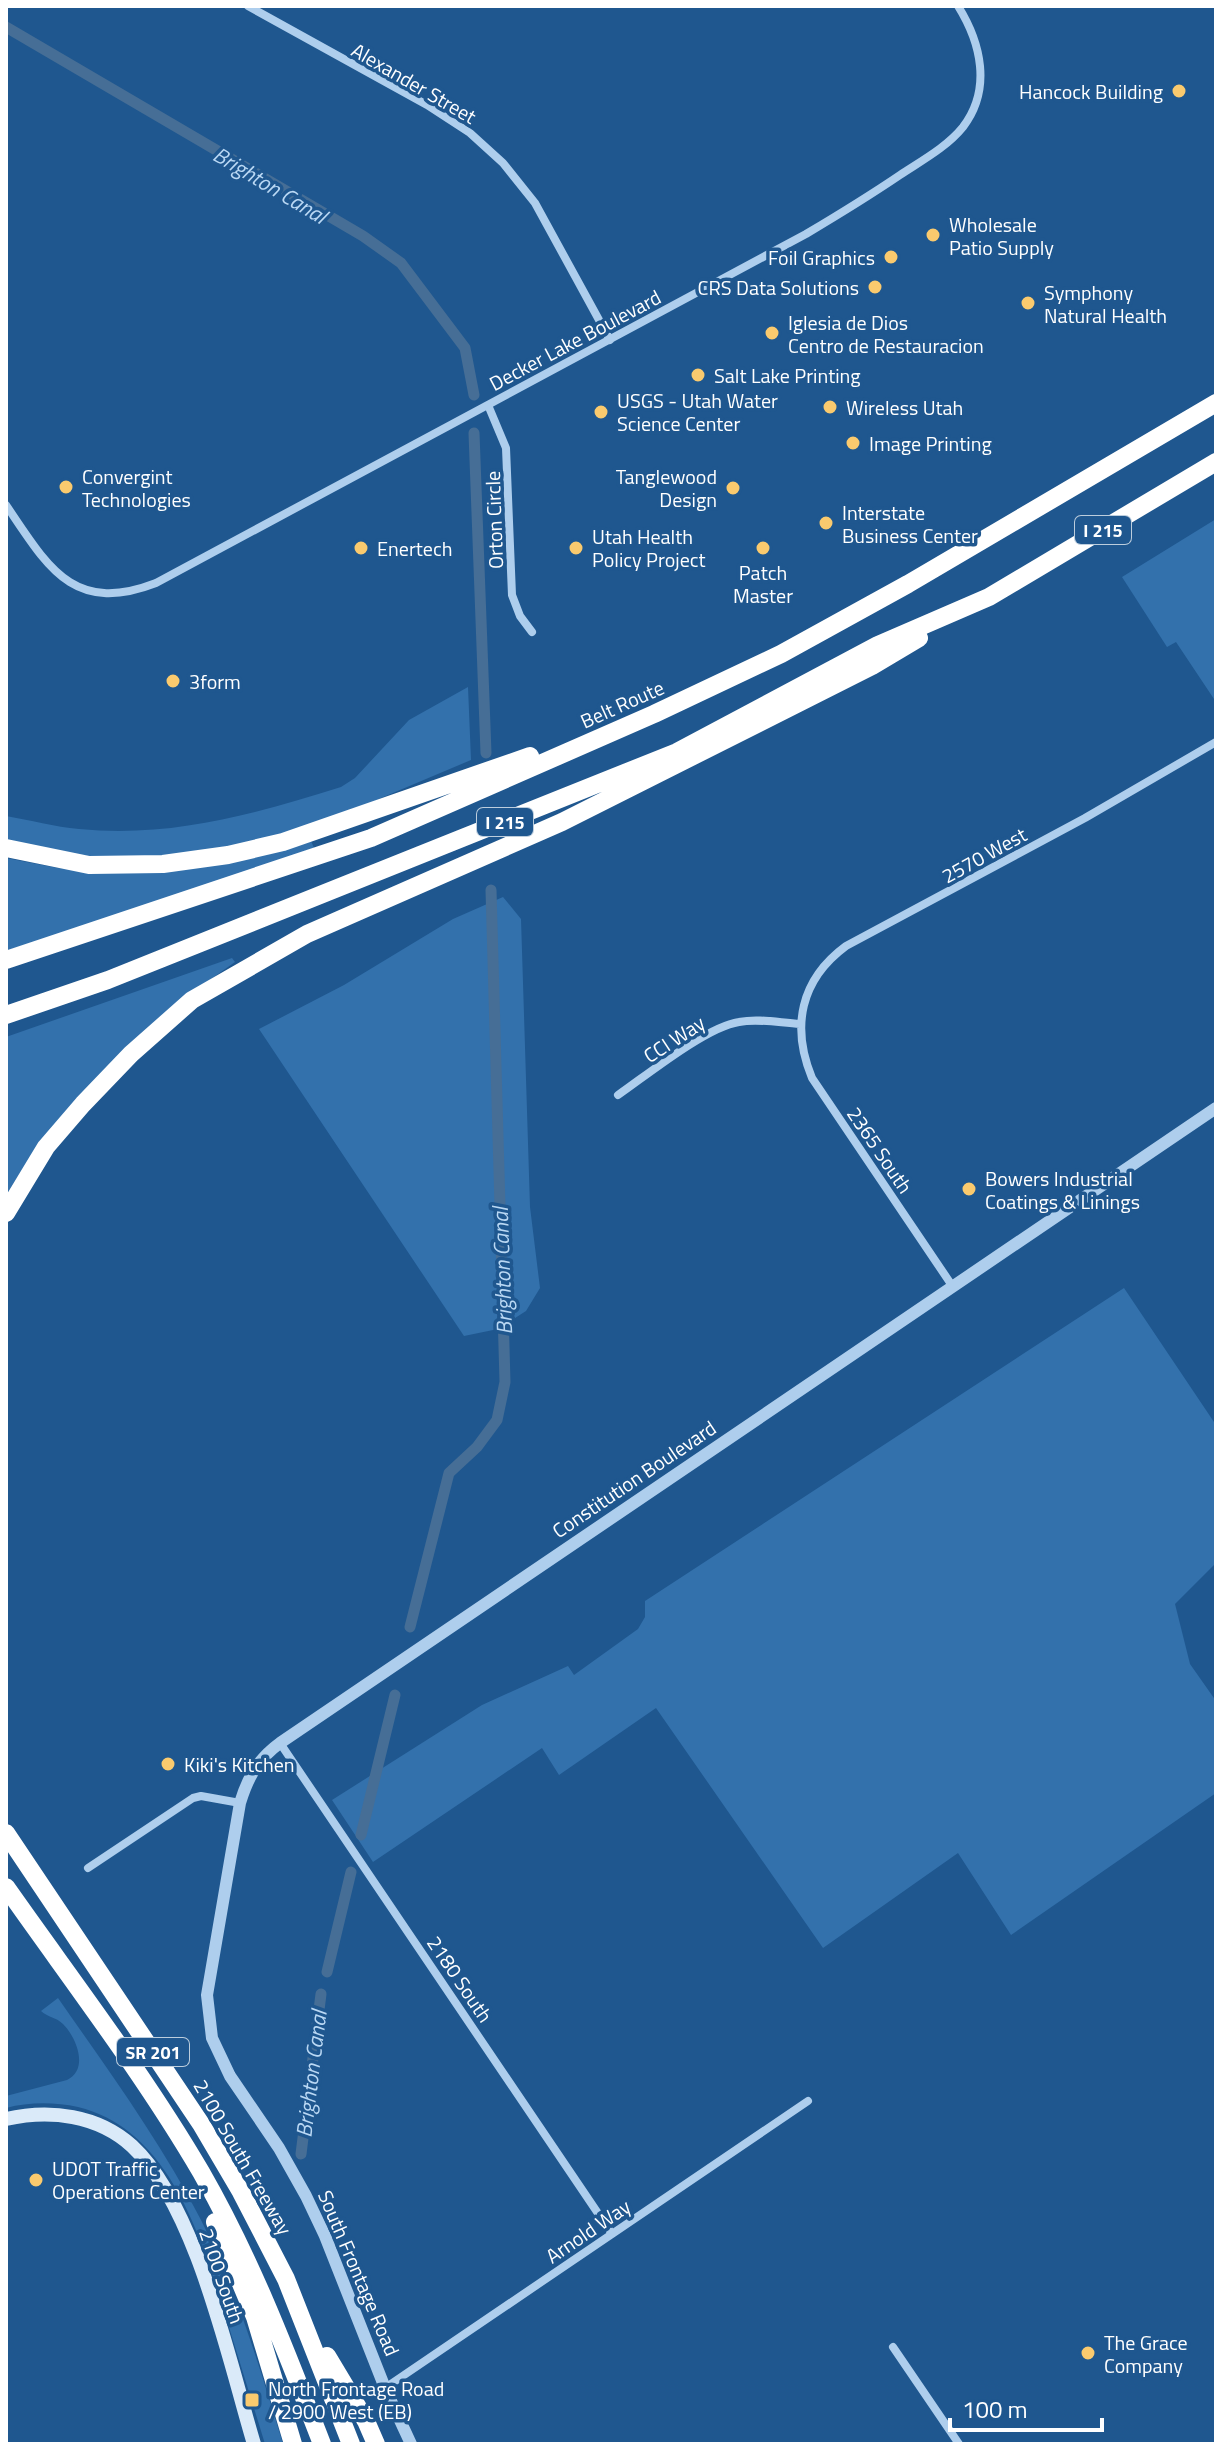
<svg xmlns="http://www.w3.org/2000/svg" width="1222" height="2450" font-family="'Titillium Web',sans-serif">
<rect width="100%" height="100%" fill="#1f578f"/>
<!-- green -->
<path fill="#3371ac" d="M1216,519V702L1176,642L1167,647L1122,577Z
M468,687L471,760L381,798L335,821L288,837L132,861L6,847V816C30,820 55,827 79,829C171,838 255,814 341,787L355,778L409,720Z
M311,841L314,848L194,890L6,951V858L58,868L107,872Z
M503,897L521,919L530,1207L540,1288L526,1311L498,1329L464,1336L259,1029L344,985L453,919Z
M232,958L235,962C140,1028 67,1098 6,1195V1037Z
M1124,1288L1216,1425V1563L1175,1604L1190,1664L1216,1701V1793L1011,1935L958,1853L823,1948L656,1708L559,1775L542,1748L373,1862L332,1800L482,1705L568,1666L574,1675L638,1629L645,1617V1601Z
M58,1998C108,2070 161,2142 201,2220C237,2291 260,2368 283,2444H265C253,2405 241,2366 229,2327C204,2246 173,2130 78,2107C54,2102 29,2102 6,2108V2096L67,2080C89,2070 77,2038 63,2024C56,2017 47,2017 41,2011Z"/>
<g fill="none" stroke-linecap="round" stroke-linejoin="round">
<!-- canal -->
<path stroke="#466e96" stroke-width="11" d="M6,27L363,236L401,263L465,348L474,395
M474,433L486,753
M410,1627L449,1473L477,1447L497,1420L505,1382L491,890
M361,1835L395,1695
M327,1972L351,1872
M301,2154L321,1994"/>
<!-- minor -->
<path stroke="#aeceed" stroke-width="8" d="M248,6L427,105L470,133L503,163L535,203L610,340
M488,405L506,448L512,595L520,616L532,632
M6,505C48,567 73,615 156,583L806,234C838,215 869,196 900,175C921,161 947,147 963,127C992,89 981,43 958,6
M618,1095C647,1075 706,1027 739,1022C759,1018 780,1023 800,1024
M953,1287L812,1078C791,1027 800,980 846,946L1085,818L1216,742
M280,1743L612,2234
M88,1868L193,1798L201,1796L240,1803
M893,2347L959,2444
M385,2388L808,2101"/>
<!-- tertiary -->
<path stroke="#aeceed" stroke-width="12" d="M411,2444L385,2388L325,2236L306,2196L279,2148L230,2076L212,2038L207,1995L240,1803C248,1777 258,1759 280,1743L1216,1108"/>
<!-- secondary -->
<path stroke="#daeaf9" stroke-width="14" d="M6,2119C50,2109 98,2115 132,2146C196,2205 229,2361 254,2444"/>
<!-- motorway -->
<path stroke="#fff" stroke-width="18" d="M6,848L89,865L163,864L228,855L283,842L530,756
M6,960L371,838L654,714L781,654L908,584L1216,403
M6,1015L108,980L677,752L878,645L989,597L1216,462
M6,1213L46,1147L83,1104L131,1054L192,1000L307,934L562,822L872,666L919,638
M6,1833L201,2124L241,2192L286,2279L351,2444
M6,1887C72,1981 143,2073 201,2172C251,2259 286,2351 322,2444
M215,2222L255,2317L293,2444
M327,2356L366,2421L376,2444"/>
</g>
<!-- markers -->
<g fill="#faca6e" stroke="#1f578f" stroke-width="3">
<circle cx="1179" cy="91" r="8"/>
<circle cx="933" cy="235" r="8"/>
<circle cx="891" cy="257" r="8"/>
<circle cx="875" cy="287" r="8"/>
<circle cx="1028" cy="303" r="8"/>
<circle cx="772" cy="333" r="8"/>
<circle cx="698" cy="375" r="8"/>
<circle cx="830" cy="407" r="8"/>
<circle cx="601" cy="412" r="8"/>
<circle cx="853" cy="443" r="8"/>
<circle cx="66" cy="487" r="8"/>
<circle cx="733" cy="488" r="8"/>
<circle cx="826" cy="523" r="8"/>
<circle cx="361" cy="548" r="8"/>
<circle cx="576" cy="548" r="8"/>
<circle cx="763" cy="548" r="8"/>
<circle cx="173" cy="681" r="8"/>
<circle cx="969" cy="1189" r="8"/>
<circle cx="168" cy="1764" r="8"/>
<circle cx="36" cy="2180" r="8"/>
<circle cx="1088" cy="2353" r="8"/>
<rect x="244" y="2392" width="16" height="16" rx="4"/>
</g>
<g text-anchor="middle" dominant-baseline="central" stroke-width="7" stroke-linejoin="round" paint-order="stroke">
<!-- shield labels -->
<g fill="#1f578f" stroke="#bccddd" stroke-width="2">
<rect x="1075" y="516" width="56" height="28" rx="6"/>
<rect x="477" y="808" width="56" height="28" rx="6"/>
<rect x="117" y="2038" width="72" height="28" rx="6"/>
</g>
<g font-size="18" font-weight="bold" fill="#fff">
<text x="1103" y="530">I 215</text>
<text x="505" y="822">I 215</text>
<text x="153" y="2052">SR 201</text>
</g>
<!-- street labels -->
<g font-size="20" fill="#fff" stroke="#1f578f">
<text transform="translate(414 83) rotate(30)">Alexander Street</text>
<text transform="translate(575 340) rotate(-28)">Decker Lake Boulevard</text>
<text transform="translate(494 520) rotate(-92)">Orton Circle</text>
<text transform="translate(622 704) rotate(-24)">Belt Route</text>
<text transform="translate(984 855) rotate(-29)">2570 West</text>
<text transform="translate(674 1039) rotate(-33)">CCI Way</text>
<text transform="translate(880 1150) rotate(56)">2365 South</text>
<text transform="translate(634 1479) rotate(-34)">Constitution Boulevard</text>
<text transform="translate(460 1979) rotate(56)">2180 South</text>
<text transform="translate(243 2157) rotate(60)">2100 South Freeway</text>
<text transform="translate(588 2231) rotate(-34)">Arnold Way</text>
<text transform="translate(359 2273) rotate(67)">South Frontage Road</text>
<text transform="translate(222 2276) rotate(71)">2100 South</text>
</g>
<!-- poi labels -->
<g font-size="20" fill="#fff" stroke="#1f578f" text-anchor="start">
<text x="1163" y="91" text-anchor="end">Hancock Building</text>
<text x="949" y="224">Wholesale<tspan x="949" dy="23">Patio Supply</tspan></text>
<text x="875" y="257" text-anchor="end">Foil Graphics</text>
<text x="859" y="287" text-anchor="end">CRS Data Solutions</text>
<text x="1044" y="292">Symphony<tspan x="1044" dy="23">Natural Health</tspan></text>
<text x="788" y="322">Iglesia de Dios<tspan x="788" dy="23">Centro de Restauracion</tspan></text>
<text x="714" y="375">Salt Lake Printing</text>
<text x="617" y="400">USGS - Utah Water<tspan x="617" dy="23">Science Center</tspan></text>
<text x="846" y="407">Wireless Utah</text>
<text x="869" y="443">Image Printing</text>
<text x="82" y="476">Convergint<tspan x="82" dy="23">Technologies</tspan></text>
<text x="717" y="476" text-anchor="end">Tanglewood<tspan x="717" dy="23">Design</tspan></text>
<text x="842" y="512">Interstate<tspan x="842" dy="23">Business Center</tspan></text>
<text x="592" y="536">Utah Health<tspan x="592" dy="23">Policy Project</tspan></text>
<text x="377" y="548">Enertech</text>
<text x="763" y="572" text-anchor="middle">Patch<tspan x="763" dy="23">Master</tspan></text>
<text x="189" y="681">3form</text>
<text x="985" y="1178">Bowers Industrial<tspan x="985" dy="23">Coatings &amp; Linings</tspan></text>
<text x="184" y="1764">Kiki's Kitchen</text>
<text x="52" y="2168">UDOT Traffic<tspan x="52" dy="23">Operations Center</tspan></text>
<text x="1104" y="2342">The Grace<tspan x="1104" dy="23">Company</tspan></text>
<text x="268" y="2388">North Frontage Road<tspan x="268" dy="23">/ 2900 West (EB)</tspan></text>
</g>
<!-- water labels -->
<g font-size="22" font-style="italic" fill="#bad8f4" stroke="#1f578f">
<text transform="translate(270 185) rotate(31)">Brighton Canal</text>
<text transform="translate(502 1271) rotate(-92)">Brighton Canal</text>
<text transform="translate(311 2074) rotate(-83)">Brighton Canal</text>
</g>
</g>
<!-- border -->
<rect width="1222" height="2450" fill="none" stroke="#ffffff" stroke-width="16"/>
<!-- scale -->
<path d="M950 2418v12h152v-12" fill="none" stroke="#ffffff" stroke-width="4"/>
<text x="962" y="2418" font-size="24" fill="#ffffff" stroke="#1f578f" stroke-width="6" paint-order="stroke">100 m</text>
</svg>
